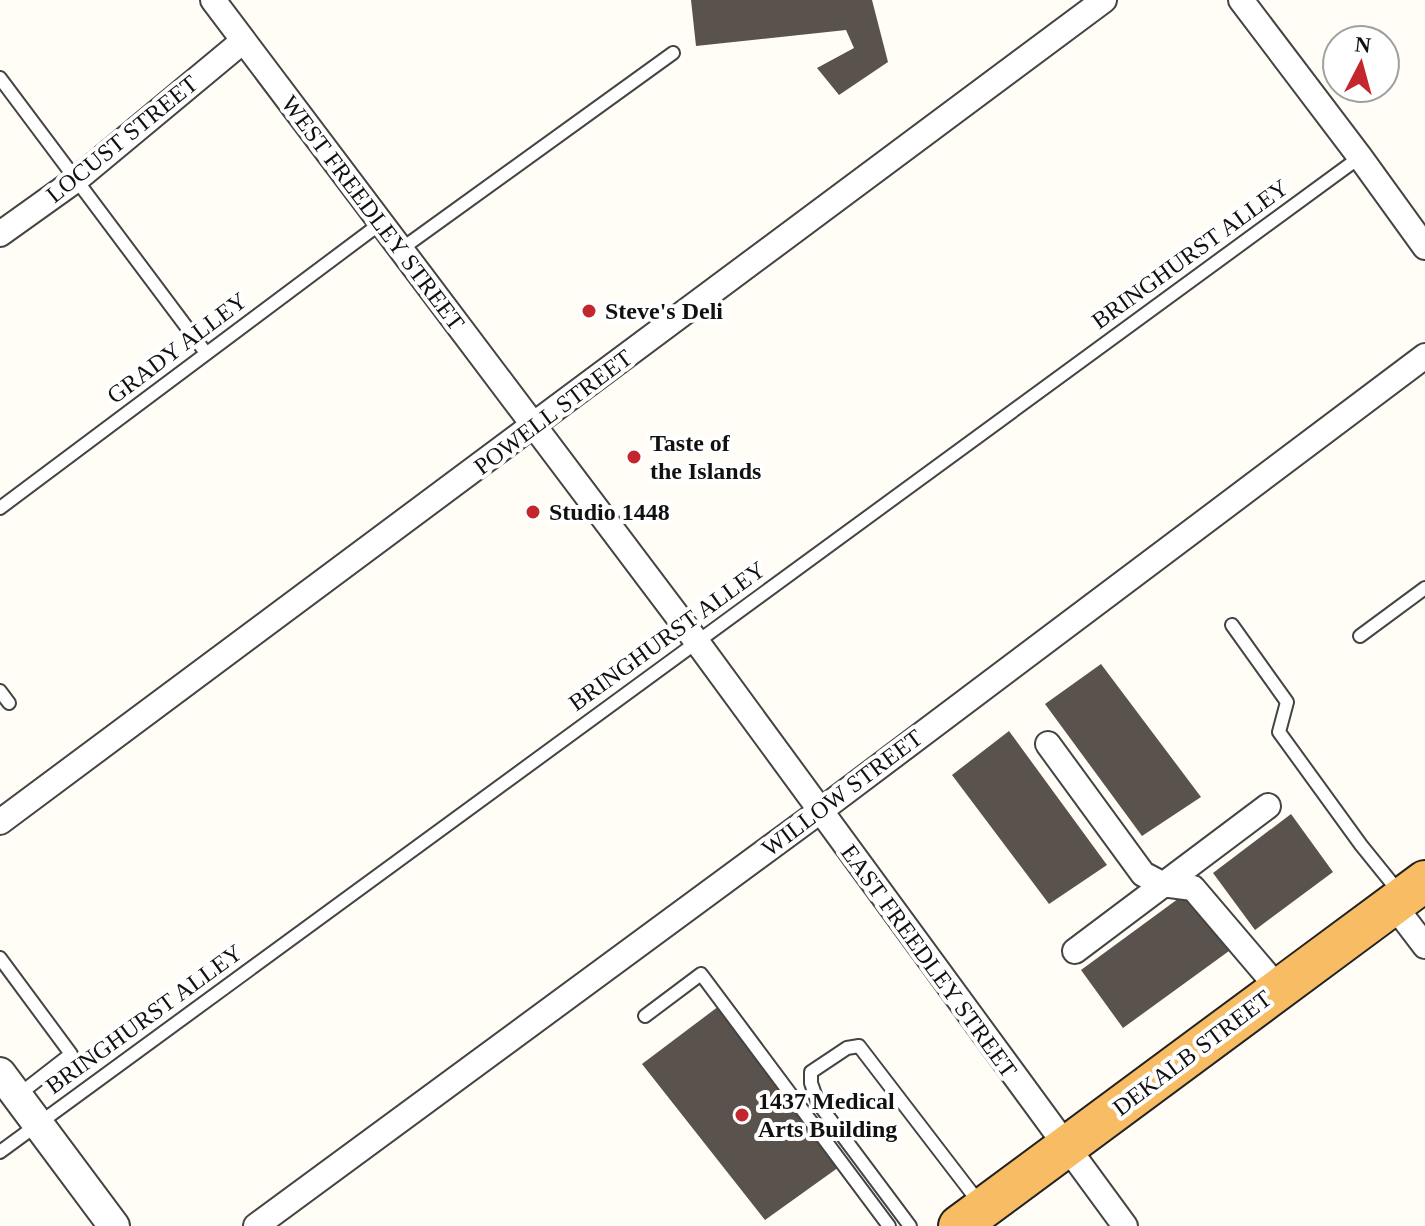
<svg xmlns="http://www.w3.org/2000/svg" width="1425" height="1226" font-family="'Times New Roman',serif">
<rect width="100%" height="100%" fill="#fffdf5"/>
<!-- building -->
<path fill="#5a524d" d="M691,0H872L888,62L839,95L817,68L854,48L846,30L696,46Z
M1101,664L1201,797L1142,836L1045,704Z
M1009,731L1107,865L1049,904L952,775Z
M1291,814L1333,872L1255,930L1213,873Z
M1186,893L1229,951L1123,1028L1081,970Z
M719,1006L839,1167L765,1220L642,1064Z"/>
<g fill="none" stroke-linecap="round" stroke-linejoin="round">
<defs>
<path id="service" d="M0,78L206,353
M400,250L673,53
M0,508L381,223
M1232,625L1287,702L1279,732L1361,845L1399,892
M1360,636L1425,588
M0,691L9,703
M0,958L71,1054L17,1096
M645,1016L701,974L889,1226
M0,1152L1360,157
M910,1226L818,1103L811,1083V1072L847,1048L859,1046L981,1205"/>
<path id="minor" d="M213,0L697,642L1125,1226
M1241,0L1360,157L1425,247
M0,234L77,179L243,41
M1048,744L1143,874L1162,884L1193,888L1279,989
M0,822L1104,0
M1393,904L1425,946
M1075,951L1268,806
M256,1226L820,811L1425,356"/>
<path id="tertiary" d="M0,1073L114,1226"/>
<path id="trunk" d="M959,1226L1425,881"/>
</defs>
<!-- service casing -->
<use href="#service" stroke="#444" stroke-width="16"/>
<!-- minor casing -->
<use href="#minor" stroke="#444" stroke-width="28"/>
<!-- tertiary casing -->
<use href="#tertiary" stroke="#444" stroke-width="34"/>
<!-- trunk casing -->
<use href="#trunk" stroke="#222" stroke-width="44"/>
<!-- service -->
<use href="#service" stroke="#fff" stroke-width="12"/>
<!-- minor -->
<use href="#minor" stroke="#fff" stroke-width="24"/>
<!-- tertiary -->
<use href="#tertiary" stroke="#fff" stroke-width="30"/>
<!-- trunk -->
<use href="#trunk" stroke="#f7bc64" stroke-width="40"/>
</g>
<!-- markers -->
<g fill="#c4262e" stroke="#fff" stroke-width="3">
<circle cx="589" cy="311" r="8"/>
<circle cx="634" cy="457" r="8"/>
<circle cx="533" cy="512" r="8"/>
<circle cx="742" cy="1115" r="8"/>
</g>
<g text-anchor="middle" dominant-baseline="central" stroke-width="8" stroke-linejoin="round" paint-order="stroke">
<!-- street labels -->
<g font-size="24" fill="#111" stroke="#fff">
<text transform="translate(122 139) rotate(-39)">LOCUST STREET</text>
<text transform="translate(373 213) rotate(53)">WEST FREEDLEY STREET</text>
<text transform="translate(1190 254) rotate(-36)">BRINGHURST ALLEY</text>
<text transform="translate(177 348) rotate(-37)">GRADY ALLEY</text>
<text transform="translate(553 412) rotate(-37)">POWELL STREET</text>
<text transform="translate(667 636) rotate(-36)">BRINGHURST ALLEY</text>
<text transform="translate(842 793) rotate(-37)">WILLOW STREET</text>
<text transform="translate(929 961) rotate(54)">EAST FREEDLEY STREET</text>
<text transform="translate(144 1019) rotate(-36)">BRINGHURST ALLEY</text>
<text transform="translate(1192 1053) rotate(-37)">DEKALB STREET</text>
</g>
<!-- poi labels -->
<g font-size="24" font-weight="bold" fill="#111" stroke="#fff" text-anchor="start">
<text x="605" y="311">Steve's Deli</text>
<text x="650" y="443">Taste of<tspan x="650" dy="28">the Islands</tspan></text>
<text x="549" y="512">Studio 1448</text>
<text x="758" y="1101">1437 Medical<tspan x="758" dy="28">Arts Building</tspan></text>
</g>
</g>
<!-- north arrow -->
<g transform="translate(1361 64) rotate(6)"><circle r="38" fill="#ffffff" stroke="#a0a0a0" stroke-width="2"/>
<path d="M0-6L14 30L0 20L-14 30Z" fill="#c4262e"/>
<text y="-12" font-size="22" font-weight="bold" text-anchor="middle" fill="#111111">N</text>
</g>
</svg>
